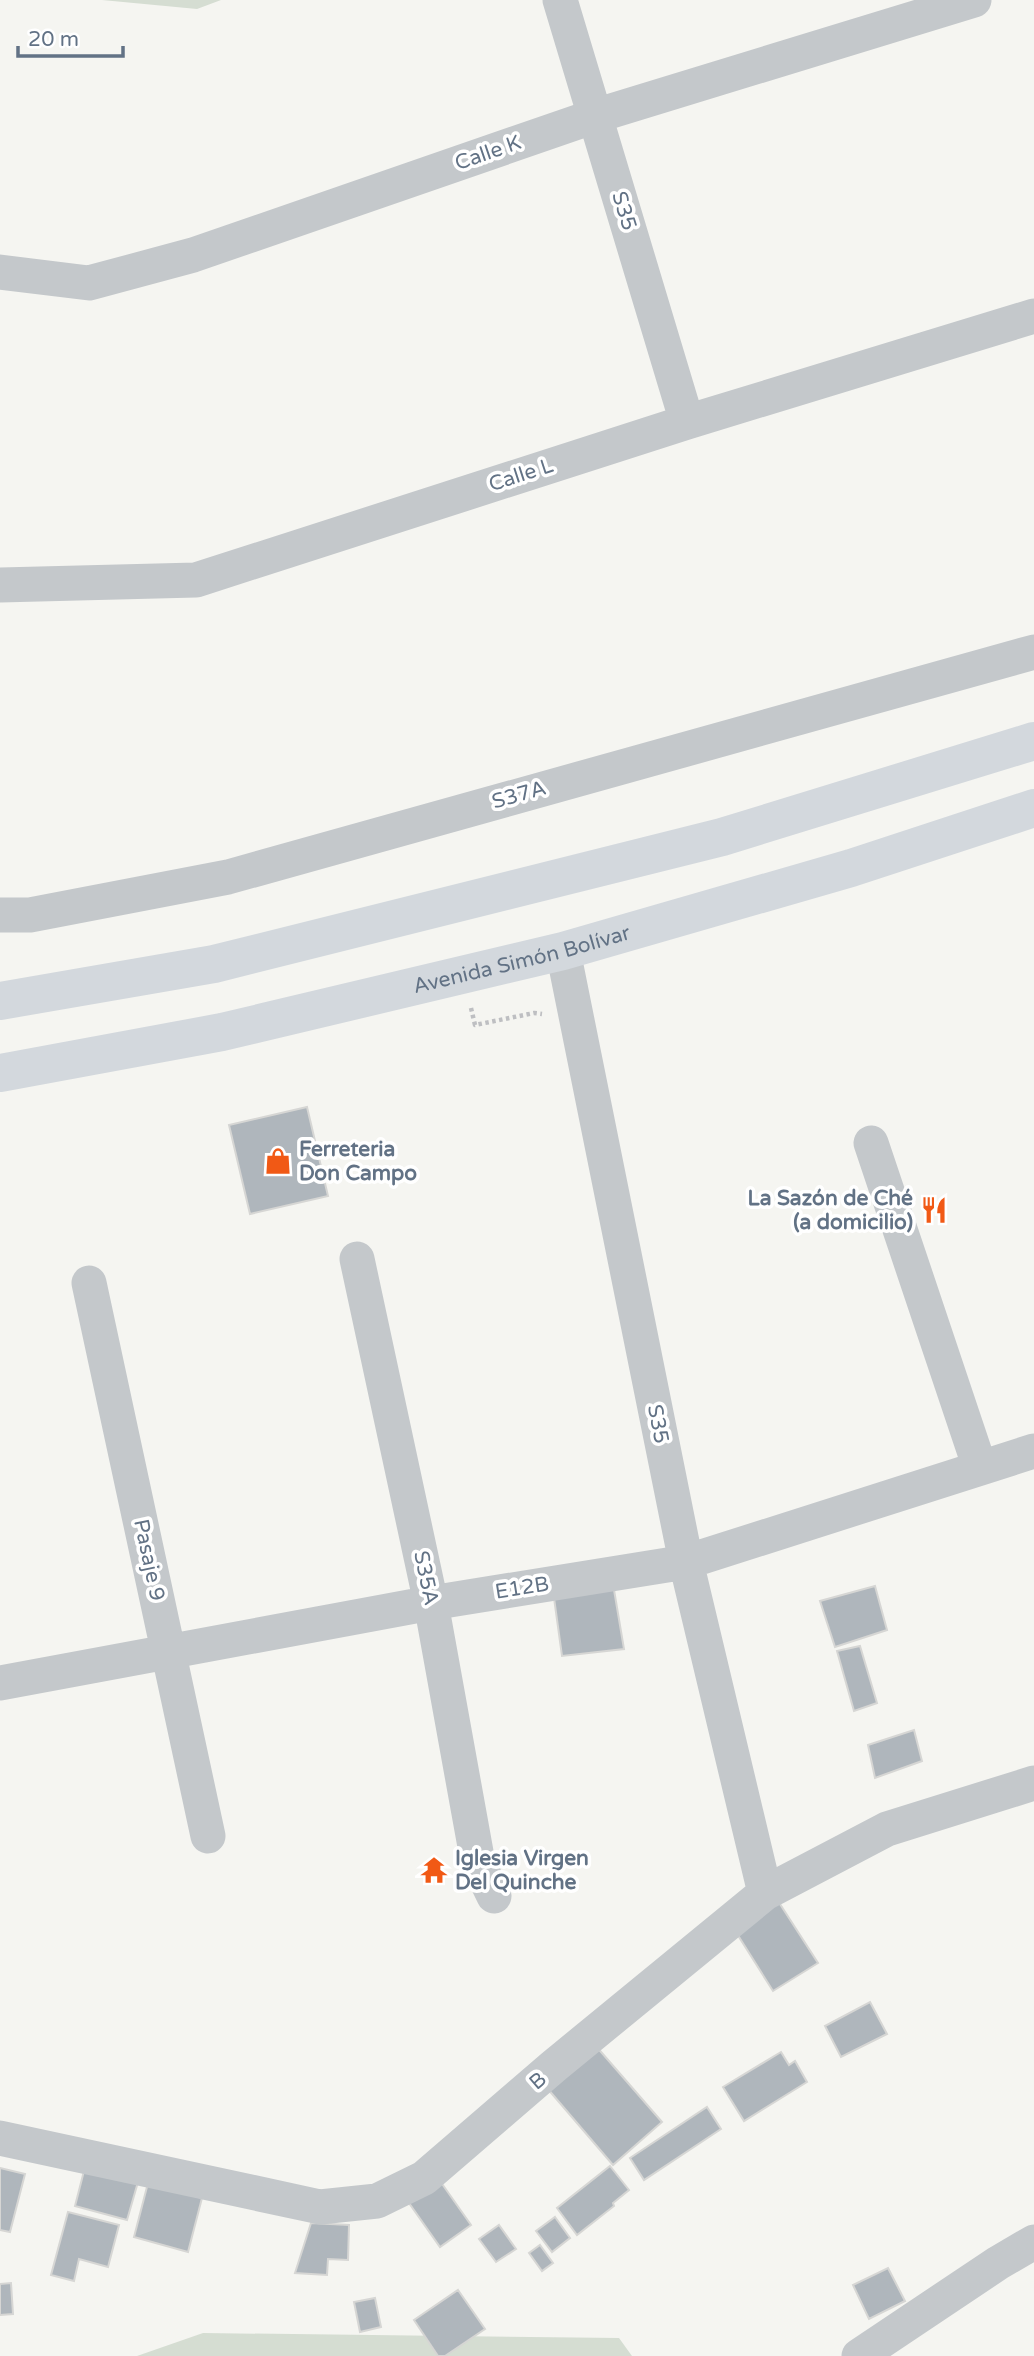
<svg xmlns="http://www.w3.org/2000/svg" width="1034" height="2356" font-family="'Varela Round',sans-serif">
<rect width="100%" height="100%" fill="#f5f5f1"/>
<!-- green -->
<path fill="#d5ddd2" d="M102,0H221L197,9Z
M203,2333L619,2338L632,2356H137Z"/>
<!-- building -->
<path fill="#afb6bc" stroke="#d6d6d4" stroke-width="2" d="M307,1107L328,1196L250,1214L229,1125Z
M610,1566L624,1649L562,1656L551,1576Z
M875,1586L887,1630L835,1647L820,1601Z
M860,1646L877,1703L854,1711L837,1651Z
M914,1730L922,1761L875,1778L868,1745Z
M778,1901L818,1963L773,1991L734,1929Z
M870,2002L887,2034L841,2057L825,2026Z
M595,2045L662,2122L613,2165L547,2088Z
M781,2052L789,2065L795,2061L807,2082L744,2121L723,2087Z
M707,2107L721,2129L644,2180L630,2158Z
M610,2166L629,2190L613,2203L614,2206L577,2235L557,2208Z
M85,2167L138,2182L127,2220L75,2206Z
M0,2168L25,2174L10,2232L0,2230Z
M440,2181L471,2225L440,2247L409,2203Z
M148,2183L202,2198L188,2252L134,2237Z
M68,2212L119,2225L108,2267L79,2259L74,2281L51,2275Z
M555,2217L570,2238L552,2252L536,2231Z
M311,2223L349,2225L348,2260L328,2259L327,2275L295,2273Z
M499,2225L516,2249L496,2262L479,2239Z
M540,2245L553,2263L542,2271L529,2253Z
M888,2268L905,2301L869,2319L853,2285Z
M11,2283L13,2314L0,2315V2284Z
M458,2290L485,2329L445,2356H438L414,2320Z
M375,2298L381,2327L360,2332L354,2302Z"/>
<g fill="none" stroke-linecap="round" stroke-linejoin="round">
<!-- path -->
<path stroke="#bebfc2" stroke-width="4.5" stroke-dasharray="3.5 3.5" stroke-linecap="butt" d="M471,1008L475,1025L534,1013L542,1014"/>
<!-- minor -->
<path stroke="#c4c8cb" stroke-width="35" d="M560,0L687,422
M0,272L89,283L193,255L595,116L974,0
M0,585L196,580L687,422L1034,316
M0,915H30L228,877L1034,652
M563,951L686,1562L765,1893
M871,1143L980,1468
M357,1259L431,1603L478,1863L494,1896
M89,1283L208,1836
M0,1683L431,1603L686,1562L1034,1451
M0,2138L320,2207L377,2201L424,2178L554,2066L765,1893L887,1829L1034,1783
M859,2356L998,2263L1034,2242"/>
<!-- trunk -->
<g stroke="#d3d8dd" stroke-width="38">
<path d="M0,1001L214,964L722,837L1034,741"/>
<path id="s1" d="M0,1073L222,1032L563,951L851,868L1034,808"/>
</g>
</g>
<!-- icons -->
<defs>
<symbol id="shop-bare" viewBox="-9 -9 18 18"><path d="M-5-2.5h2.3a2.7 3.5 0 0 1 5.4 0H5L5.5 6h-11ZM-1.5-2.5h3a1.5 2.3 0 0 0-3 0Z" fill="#f15915" stroke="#fff" stroke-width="2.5" paint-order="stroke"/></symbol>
<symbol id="restaurant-bare" viewBox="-9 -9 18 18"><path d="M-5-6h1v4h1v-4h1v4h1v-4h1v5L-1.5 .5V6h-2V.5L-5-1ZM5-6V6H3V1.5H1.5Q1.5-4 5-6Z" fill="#f15915" stroke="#fff" stroke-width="2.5" paint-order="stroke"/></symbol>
<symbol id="temple-bare" viewBox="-9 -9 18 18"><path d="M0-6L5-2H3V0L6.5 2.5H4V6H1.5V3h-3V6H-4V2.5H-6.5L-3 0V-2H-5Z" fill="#f15915" stroke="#fff" stroke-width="2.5" paint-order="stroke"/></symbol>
</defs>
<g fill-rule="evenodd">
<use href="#shop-bare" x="259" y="1142" width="38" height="38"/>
<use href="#restaurant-bare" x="915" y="1191" width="38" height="38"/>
<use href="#temple-bare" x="415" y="1851" width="38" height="38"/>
</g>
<g text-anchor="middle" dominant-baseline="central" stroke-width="7" stroke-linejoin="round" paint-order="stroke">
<!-- street labels -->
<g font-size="21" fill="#627285" stroke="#fff">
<text transform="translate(488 153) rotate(-19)">Calle K</text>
<text transform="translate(624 211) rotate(73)">S35</text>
<text transform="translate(521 475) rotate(-18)">Calle L</text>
<text transform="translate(519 795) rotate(-16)">S37A</text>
<text stroke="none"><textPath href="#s1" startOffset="534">Avenida Simón Bolívar</textPath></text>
<text transform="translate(658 1424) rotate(79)">S35</text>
<text transform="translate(149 1560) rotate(78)">Pasaje 9</text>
<text transform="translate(426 1578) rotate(78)">S35A</text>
<text transform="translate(522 1588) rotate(-9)">E12B</text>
<text transform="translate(538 2081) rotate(-41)">B</text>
</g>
<!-- poi labels -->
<g font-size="21" font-weight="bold" fill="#627285" stroke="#fff" text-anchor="start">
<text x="299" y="1149">Ferreteria<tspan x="299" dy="24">Don Campo</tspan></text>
<text x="913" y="1198" text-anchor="end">La Sazón de Ché<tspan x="913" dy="24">(a domicilio)</tspan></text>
<text x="455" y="1858">Iglesia Virgen<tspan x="455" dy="24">Del Quinche</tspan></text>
</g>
</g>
<!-- scale -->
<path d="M18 46v10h105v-10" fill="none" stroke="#627285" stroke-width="3.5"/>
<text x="28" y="46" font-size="21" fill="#627285" stroke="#ffffff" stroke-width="5" paint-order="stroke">20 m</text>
</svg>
